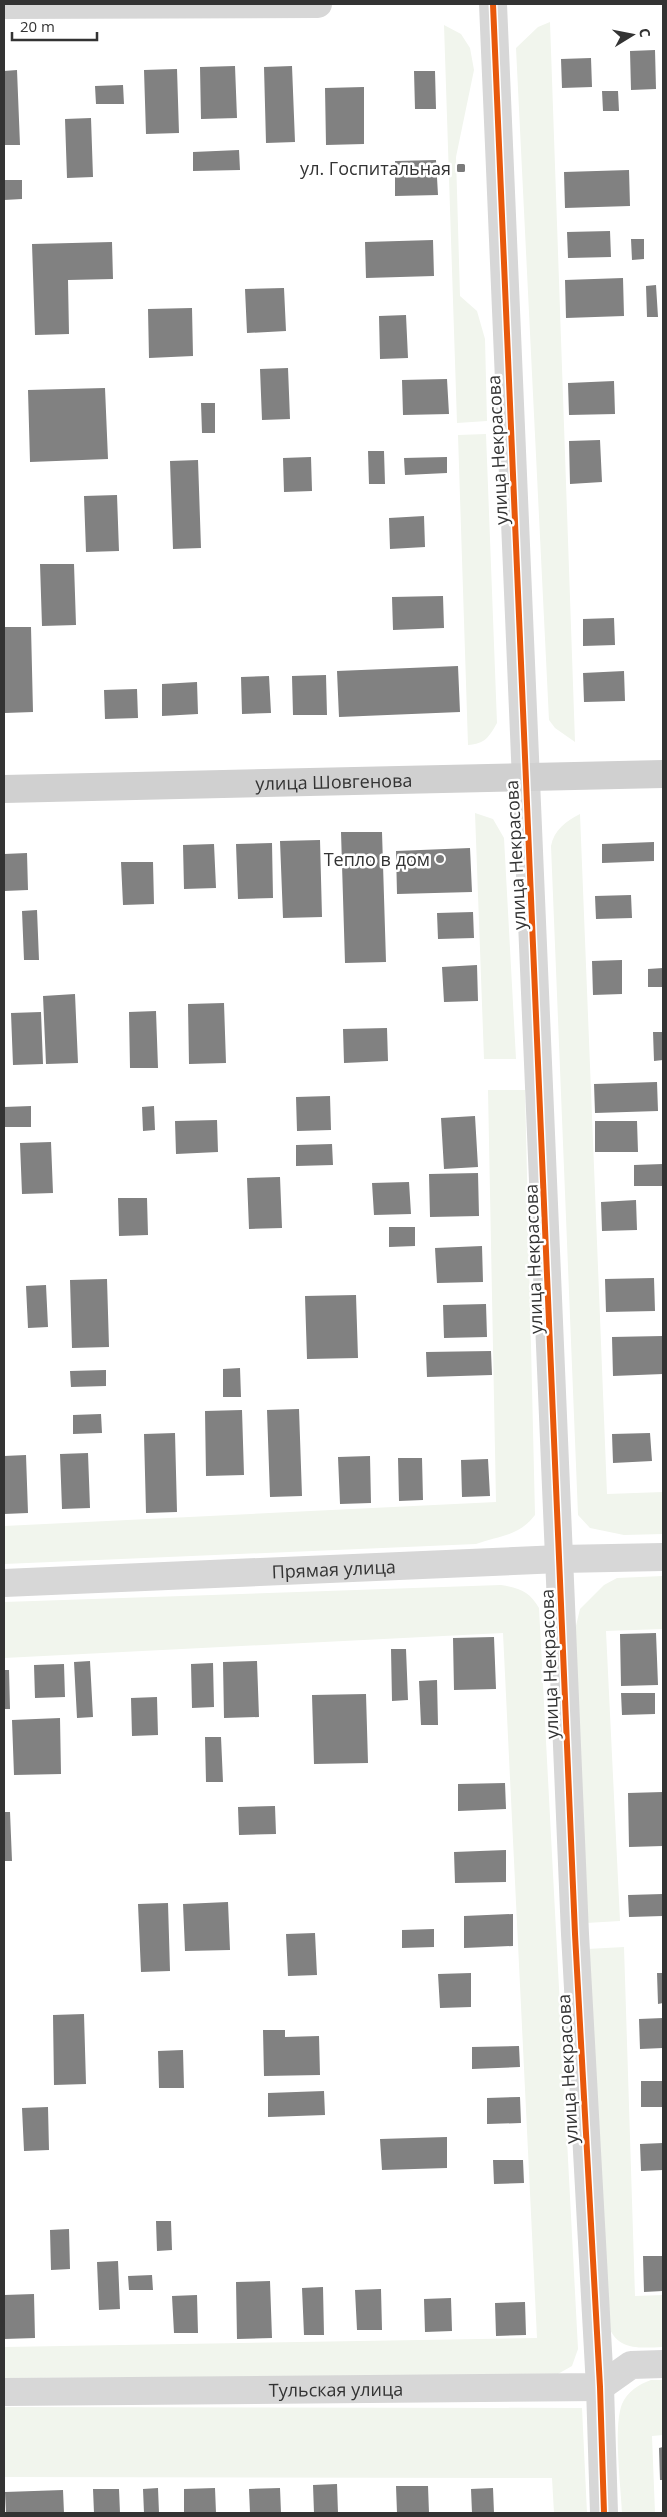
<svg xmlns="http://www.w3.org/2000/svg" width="667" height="2517" font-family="'Open Sans',sans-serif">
<rect width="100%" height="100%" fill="#fff"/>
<!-- green -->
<path fill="#f1f5ed" d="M550,22L575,742L555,728L549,720L516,48L538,27Z
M444,25L461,34L470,48L474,70L456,157L460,296L477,311L485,339L487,421L457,423Z
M486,434L497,723C489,737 485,744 468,745L458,435Z
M475,813L493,819L504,838L516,1059H484Z
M580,814L607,1494L663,1492V1534L624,1535L590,1528L578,1515L551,846C554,830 566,821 580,814Z
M488,1090H525L535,1515C518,1537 500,1535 476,1544L4,1564V1526L496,1502Z
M663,1576V1629L606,1631L620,1921L586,1923L574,1634L580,1609L604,1585L617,1578Z
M501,1585C520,1588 530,1592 539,1608L578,2349L572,2366L556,2375L4,2378V2347L537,2338L503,1633L4,1658V1602Z
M624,1947L635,2296L663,2295V2347C637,2348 616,2351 607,2322L587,1949Z
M651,2380H663V2435L652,2436L655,2513H622C621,2487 613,2427 622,2404C627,2392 639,2384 651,2380Z
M4,2407L582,2408L587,2513H554L552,2478L4,2477Z"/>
<!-- building -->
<path fill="#818181" d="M655,50L656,89L631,90L630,51Z
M591,58L592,87L562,88L561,59Z
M235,66L237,118L201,119L200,67Z
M292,66L295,142L266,143L264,67Z
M177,69L179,133L146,134L144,70Z
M17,70L20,145H4V71Z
M414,71H435L436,109H415Z
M123,85L124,104H96L95,86Z
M364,87V144L326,145L325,88Z
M602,91H618L619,111H603Z
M91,118L93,177L67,178L65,119Z
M239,150L240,170L193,171V152Z
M436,160L438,195L395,196V161Z
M629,170L630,206L565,208L564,172Z
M4,180H22V199L4,200Z
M610,231L611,257L568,258L567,232Z
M631,239H644V259L632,260Z
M433,240L434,276L366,278L365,242Z
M112,242L113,279L68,280L69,334L35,335L32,244Z
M623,278L624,316L566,318L565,280Z
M656,285L658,317H647L646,286Z
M284,288L286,331L247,333L245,289Z
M192,308L193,356L149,358L148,309Z
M406,315L408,358L380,359L379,316Z
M288,368L290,419L262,420L260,369Z
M447,379L449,414L403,415L402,380Z
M614,381L615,414L569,415L568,383Z
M105,388L108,459L30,462L28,390Z
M201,403H215V433H202Z
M600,440L602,482L570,484L569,441Z
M368,451H384L385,484H369Z
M311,457L312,491L284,492L283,458Z
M447,457V473L405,475L404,458Z
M198,460L201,548L173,549L170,461Z
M117,495L119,551L86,552L84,496Z
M424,516L425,547L390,549L389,518Z
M40,564H74L76,625L42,626Z
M443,596L444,628L393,630L392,597Z
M614,618L615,645L583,646V619Z
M4,627H31L33,712L5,713Z
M458,666L460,712L339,717L337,671Z
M624,671L625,701L584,702L583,673Z
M326,675L327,715H293L292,676Z
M269,676L271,713L242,714L241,677Z
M197,682L198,714L162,716V684Z
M137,689L138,718L105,719L104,690Z
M341,832H382L386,962L345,963Z
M320,840L322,917L283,918L280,841Z
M654,842V861L602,863V844Z
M272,843L273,898L238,899L236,844Z
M214,844L216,888L184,889L183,845Z
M470,848L472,892L397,894L396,851Z
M27,853L28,890L4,891V854Z
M121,862H153L154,904L123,905Z
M631,895L632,918L596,919L595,896Z
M37,910L39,960H24L22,911Z
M473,912L474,938L438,939L437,913Z
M622,960V994L593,995L592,961Z
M477,965L478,1001L444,1002L442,967Z
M663,968V987H648V969Z
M75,994L78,1063L46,1064L43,996Z
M224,1003L226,1063L189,1064L188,1004Z
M156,1011L158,1068H130L129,1012Z
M41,1012L43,1064L13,1065L11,1013Z
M387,1028L388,1061L344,1063L343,1029Z
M653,1032H663V1060L654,1061Z
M657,1082L658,1111L595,1113L594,1084Z
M330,1096L331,1130L297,1131L296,1097Z
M31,1106V1127H4V1107Z
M154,1106L155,1130L143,1131L142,1107Z
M475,1116L478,1167L444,1169L441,1118Z
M217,1120L218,1152L176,1154L175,1121Z
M595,1121H637L638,1152H595Z
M51,1142L53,1193L22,1194L20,1143Z
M332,1144L333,1165L296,1166V1145Z
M663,1164V1186H634V1165Z
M478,1173L479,1216L430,1217L429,1174Z
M280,1177L282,1228L249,1229L247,1178Z
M409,1182L411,1214L374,1215L372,1183Z
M118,1198H147L148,1235L119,1236Z
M636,1200L637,1230L602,1231L601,1202Z
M389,1227H415V1246L389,1247Z
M482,1246L483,1282L437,1283L435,1248Z
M654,1278L655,1311L606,1312L605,1279Z
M107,1279L109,1347L72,1348L70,1280Z
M46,1285L48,1327L28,1328L26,1286Z
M356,1295L358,1358L307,1359L305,1296Z
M486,1304L487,1337L444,1338L443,1305Z
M663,1336V1374L613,1376L612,1337Z
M491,1351L492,1375L427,1377L426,1352Z
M240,1368L241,1397H223V1369Z
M106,1370V1386L71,1387L70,1371Z
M299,1409L302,1496L270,1497L267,1410Z
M242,1410L244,1475L206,1476L205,1411Z
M101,1414L102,1433L73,1434V1415Z
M175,1433L177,1512L146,1513L144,1434Z
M650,1433L652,1461L613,1463L612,1434Z
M88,1453L90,1508L62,1509L60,1454Z
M26,1455L28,1513L4,1514V1456Z
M370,1456L371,1503L340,1504L338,1457Z
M398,1458H422L423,1500L399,1501Z
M488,1459L490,1496L462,1497L461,1460Z
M656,1633L658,1685L621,1686L620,1634Z
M494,1637L496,1689L454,1690L453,1638Z
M391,1649H406L408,1700L392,1701Z
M90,1661L93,1717L77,1718L74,1662Z
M257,1661L259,1717L224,1718L223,1662Z
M213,1663L214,1707L192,1708L191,1664Z
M64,1664L65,1697L35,1698L34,1665Z
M4,1670H9L10,1709H4Z
M437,1680L438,1725H421L419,1681Z
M621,1693H655V1714L622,1715Z
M366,1694L368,1763L314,1764L312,1695Z
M157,1697L158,1735L132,1736L131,1698Z
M60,1718L61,1774L14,1775L12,1720Z
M205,1737H221L223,1782H206Z
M505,1783L506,1809L458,1811V1784Z
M663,1792V1846L629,1847L628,1793Z
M275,1806L276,1834L239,1835L238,1807Z
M4,1812H10L12,1861H4Z
M506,1850V1882L455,1883L454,1852Z
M663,1894V1916L629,1917L628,1895Z
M228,1902L230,1950L185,1951L183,1904Z
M168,1903L170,1971L141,1972L138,1904Z
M513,1914V1946L464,1948V1916Z
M434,1929V1947L402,1948V1930Z
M315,1933L317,1975L288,1976L286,1934Z
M471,1973V2007L440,2008L438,1974Z
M657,1973H663V2003L658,2004Z
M84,2014L86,2084L54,2085L53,2015Z
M663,2018V2048L640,2049L639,2019Z
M263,2030H285V2037L319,2036L320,2075L264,2076Z
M519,2046L520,2067L472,2069V2047Z
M183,2050L184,2088H159L158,2051Z
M641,2081H663V2107H641Z
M324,2091L325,2115L268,2117V2093Z
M520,2097L521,2123L487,2124V2098Z
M48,2107L49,2150L24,2151L22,2108Z
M447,2137V2168L382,2170L380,2139Z
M663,2143V2170L641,2171L640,2144Z
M493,2160H523L524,2183L494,2184Z
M156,2221H171L172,2250L157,2251Z
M69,2229L70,2269L51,2270L50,2230Z
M643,2256H663V2291L644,2292Z
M118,2261L120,2309L99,2310L97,2262Z
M152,2275L153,2290H129L128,2276Z
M270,2281L272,2338L237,2339L236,2282Z
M323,2287L324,2335H304L302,2288Z
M381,2289L382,2330H357L355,2290Z
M34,2294L35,2338L4,2339V2295Z
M197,2295L198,2333H174L172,2296Z
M451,2298L452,2331L425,2332L424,2299Z
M525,2302L526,2335L496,2336L495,2303Z
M663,2447V2480H660L659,2448Z
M337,2484L338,2513H314L313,2485Z
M396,2486H428L429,2513H397Z
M158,2488L159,2513H144L143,2489Z
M215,2488L216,2513H184V2489Z
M280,2488L281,2513H250L249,2489Z
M493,2488L494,2513H472L471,2489Z
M93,2489H119L120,2513H94Z
M63,2490L64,2513H6L5,2492Z"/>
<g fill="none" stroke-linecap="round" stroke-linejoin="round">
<!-- minor -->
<g stroke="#d7d7d7" stroke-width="28">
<path d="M493,4L575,1934L600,2387L604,2513"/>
<path d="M4,5L318,4"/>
<path id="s1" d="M4,1583L560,1559L663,1557"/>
<path id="s2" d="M4,2392L600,2387L631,2365L663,2364"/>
</g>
<!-- secondary -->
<path stroke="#d0d0d0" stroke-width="28" id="s3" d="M4,789L663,774"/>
<defs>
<path id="cycleway" d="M493,4L575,1934L600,2387L604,2513"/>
</defs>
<!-- cycleway casing -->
<use href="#cycleway" stroke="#fff" stroke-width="9"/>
<!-- cycleway -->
<use href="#cycleway" stroke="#e8590c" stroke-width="6"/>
</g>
<!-- markers -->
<g fill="#7a7a7a" stroke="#fff" stroke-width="2">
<rect x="456" y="163" width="10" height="10" rx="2.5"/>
<circle cx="440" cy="859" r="5"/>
</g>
<g text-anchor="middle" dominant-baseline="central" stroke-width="5" stroke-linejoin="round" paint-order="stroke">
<!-- poi labels -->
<g font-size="18" fill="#333" stroke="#fff" text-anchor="end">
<text x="451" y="168">ул. Госпитальная</text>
<text x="430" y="859">Тепло в дом</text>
</g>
<!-- street labels -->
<g font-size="18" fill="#333" stroke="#fff">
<text transform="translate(497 450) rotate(-93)">улица Некрасова</text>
<text stroke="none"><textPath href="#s3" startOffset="330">улица Шовгенова</textPath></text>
<text transform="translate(515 855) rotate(-93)">улица Некрасова</text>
<text transform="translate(533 1259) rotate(-92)">улица Некрасова</text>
<text stroke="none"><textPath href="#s1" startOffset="330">Прямая улица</textPath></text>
<text transform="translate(549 1664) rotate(-92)">улица Некрасова</text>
<text transform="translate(567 2069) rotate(-93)">улица Некрасова</text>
<text stroke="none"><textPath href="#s2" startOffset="332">Тульская улица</textPath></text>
</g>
</g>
<!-- border -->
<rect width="667" height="2517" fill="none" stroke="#333333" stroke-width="10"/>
<!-- north arrow -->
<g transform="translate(632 35) rotate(80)" stroke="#ffffff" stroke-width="4" paint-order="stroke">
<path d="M0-4L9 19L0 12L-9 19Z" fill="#333333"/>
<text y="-8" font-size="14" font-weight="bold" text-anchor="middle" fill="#333333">С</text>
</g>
<!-- scale -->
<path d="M12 32v8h85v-8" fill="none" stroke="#333333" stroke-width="2.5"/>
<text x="20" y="32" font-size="15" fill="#333333" stroke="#ffffff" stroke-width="4" paint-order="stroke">20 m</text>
</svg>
